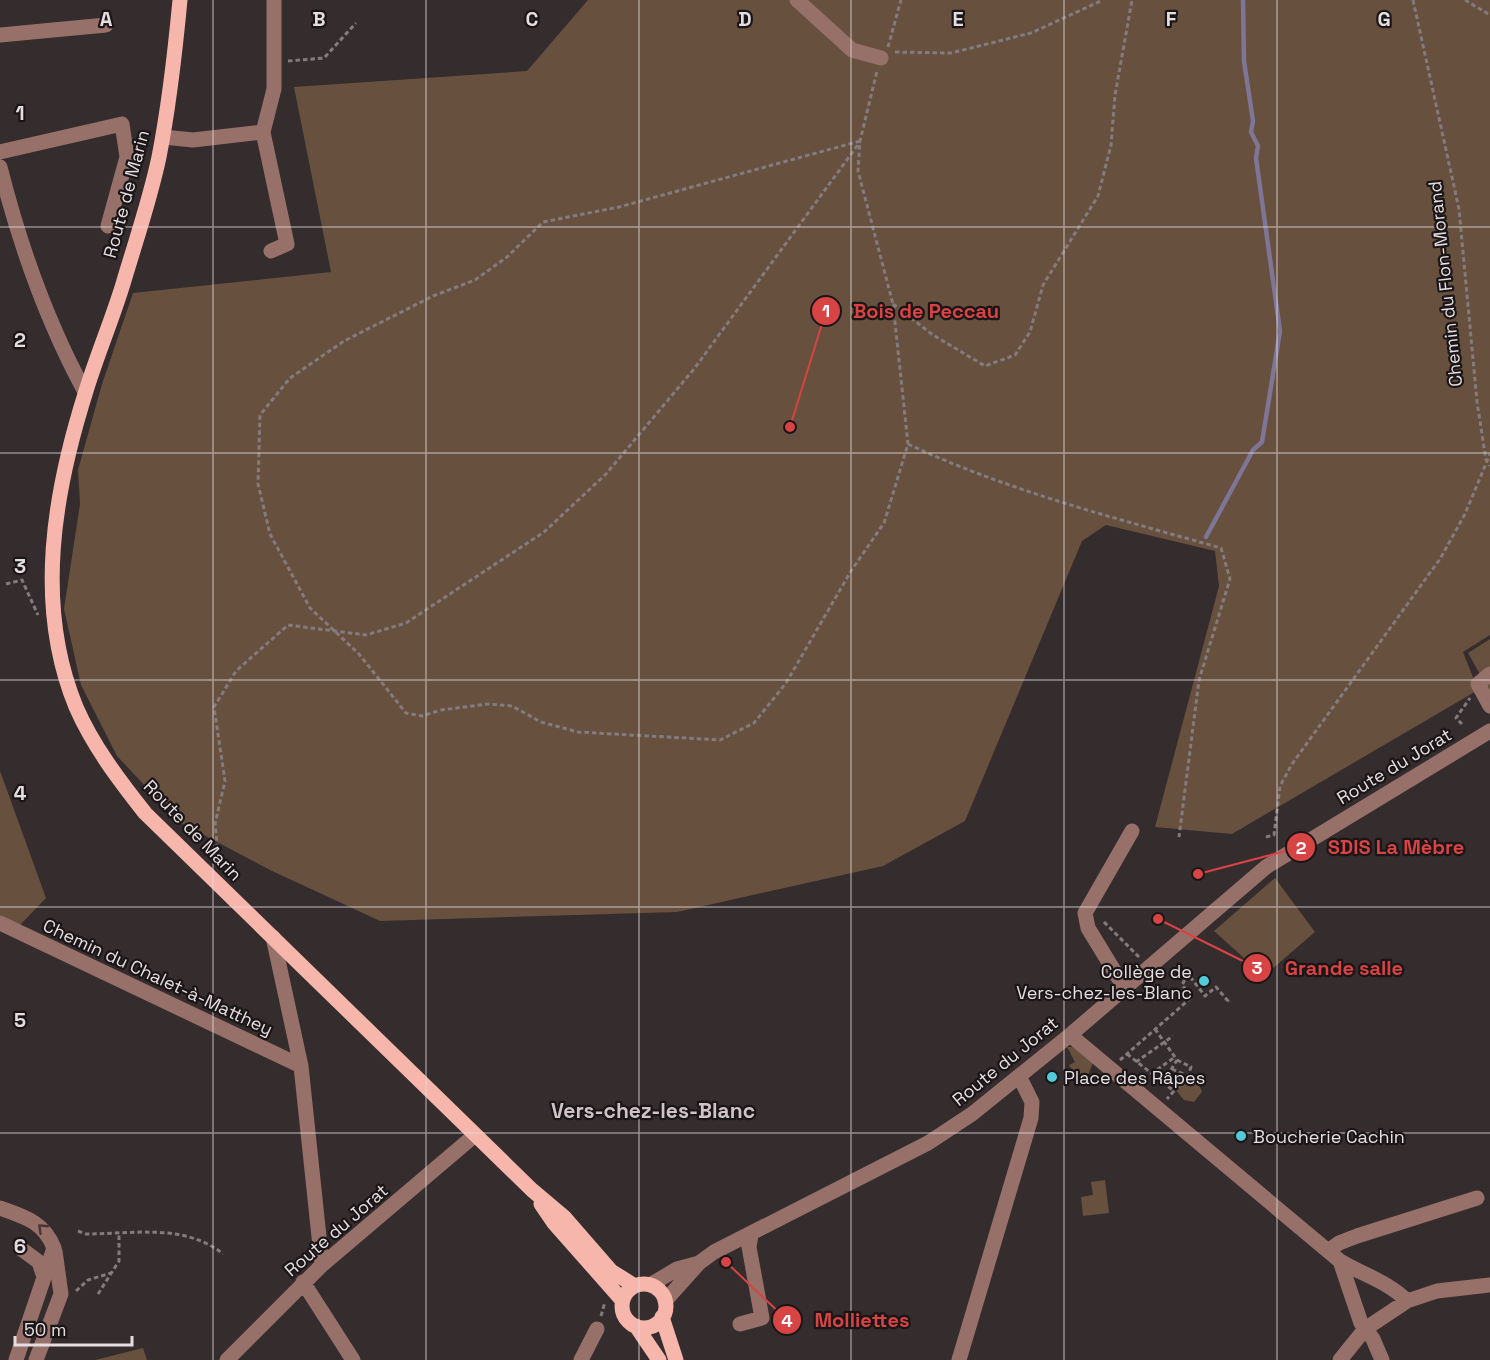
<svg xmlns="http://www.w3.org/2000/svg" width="1490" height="1360" font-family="'Space Grotesk',sans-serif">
<rect width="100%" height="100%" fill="#352c2e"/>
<!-- green -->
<path fill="#67503d" d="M588,0H1490V635L1463,652L1478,690L1232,834L1155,827L1219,586L1215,551L1106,525L1082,541L965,821L883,866L677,912L380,921L270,870L179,822L117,756L81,685L64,609L80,504L78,470L102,384L133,293L331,272L294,87L527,71Z
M1490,639V692L1468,653Z
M0,771L46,898L20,925L0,916Z
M1275,878L1315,932L1264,976L1214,931Z
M1067,1047H1073L1093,1063L1088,1075L1077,1078L1069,1065L1075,1062Z
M1175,1073L1199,1085L1202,1092L1194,1102L1184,1100L1170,1083V1077Z
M1105,1180L1109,1213L1083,1216L1081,1197L1093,1195L1091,1182Z
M143,1348L147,1360H95Z"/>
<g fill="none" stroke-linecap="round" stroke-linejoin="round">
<!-- stream -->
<path stroke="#7e7597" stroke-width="4.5" d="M1206,537L1253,450L1262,442L1280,331L1256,158L1258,146L1251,132L1253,121L1244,61L1243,0"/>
<!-- path -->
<path stroke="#837b7d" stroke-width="3" stroke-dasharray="4.5 3" stroke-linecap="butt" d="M1413,0L1459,209L1477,402L1486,460L1490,466
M1465,0L1490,15
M888,47L901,0
M895,52L951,53L1031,33L1103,0
M288,61L324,58L356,23
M860,141L619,207L543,222L507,257L475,280L433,296L344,341L290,378L260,415L258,484L270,534L310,608L359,654L406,713L422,716L441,710L488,704L512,706L541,722L578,732L720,740L754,723L786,683L851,571L884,523L908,444L893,304L858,171L860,141L877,71
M893,304L933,335L985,366L1015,355L1030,332L1043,285L1098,196L1111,145L1115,95L1132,0
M908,444C1008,491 1115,518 1221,548L1230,579L1199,680L1179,837
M6,584L22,580L38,615
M1462,724L1456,718L1470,698
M1266,837L1274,835L1280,786L1292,764L1440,559L1465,514L1490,454
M219,863L215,824L225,781L214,707L236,671L288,625L366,635L406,623L544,532L606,474L694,369L860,142
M1104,922L1139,957
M1155,1029L1177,1060L1163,1083
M1127,1054L1174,1091L1167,1099
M1120,1060L1192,997L1182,985L1188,974L1205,996L1216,987L1228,1001L1226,1003
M1177,1060L1191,1067L1188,1076
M1136,1062L1173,1036
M1172,1069L1188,1076L1174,1091
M1151,1074L1175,1057
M78,1231L86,1234C132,1234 185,1223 223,1254
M76,1291L88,1280L111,1273
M98,1294L119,1261V1234
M601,1316L605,1302"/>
<!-- minor -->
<path stroke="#97706a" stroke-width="15" d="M797,0L852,50L881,58
M0,35L106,25
M163,137L193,140L263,132
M0,152L122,124L127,157L108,226
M0,167C19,242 48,324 85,392
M271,251L287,244L263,132L274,89V0
M1490,674L1478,684L1490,706
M0,923L301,1066
M273,937L301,1066L322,1265
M1124,987L1088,928L1085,913L1132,831
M1070,1035L1340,1261C1363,1275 1389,1282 1407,1301L1437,1291L1490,1285
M0,1208C25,1217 44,1222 54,1248L16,1360
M20,1248L39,1262L44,1277
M1328,1251L1339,1243L1357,1236L1477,1198
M1340,1261L1361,1323L1373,1339L1382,1360
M303,1282L353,1360
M650,1285L677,1269L699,1263
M665,1301L699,1263L714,1252L928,1143L972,1114L1070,1035L1266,867L1490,731
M740,1324L762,1318L749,1247L751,1235
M36,1360L61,1294L55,1251
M227,1360L322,1265L475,1135
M581,1360L597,1329
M959,1360L1031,1118L1032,1102L1019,1076
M1340,1360L1365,1329L1407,1301"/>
<!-- major -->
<path stroke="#f6b6ab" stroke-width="15" d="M180,0C175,53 169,106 159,157C150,200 135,243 123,284C112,320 97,355 86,391C54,492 34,605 76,707C93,746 119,780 145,813L532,1190L564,1217L611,1271L635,1286
M541,1204L554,1223L622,1300
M622 1306a22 22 0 1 1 44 0a22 22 0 1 1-44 0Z
M662,1317L676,1360
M636,1326L659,1360"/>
</g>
<!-- one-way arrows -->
<defs><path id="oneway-chevron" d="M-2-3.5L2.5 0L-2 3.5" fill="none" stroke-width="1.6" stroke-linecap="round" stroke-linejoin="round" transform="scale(1.5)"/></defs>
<use stroke="#463534" href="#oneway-chevron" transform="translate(42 1228) rotate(-136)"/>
<!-- grid -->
<path fill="none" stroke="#e5dee0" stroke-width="1.5" stroke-opacity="0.55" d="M213,0V1360M426,0V1360M639,0V1360M851,0V1360M1064,0V1360M1277,0V1360M0,227H1490M0,453H1490M0,680H1490M0,907H1490M0,1133H1490"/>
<!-- markers -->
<g fill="#52cbd8" stroke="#1a1517" stroke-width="2">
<circle cx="1204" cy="981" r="6"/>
<circle cx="1052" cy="1077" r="6"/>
<circle cx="1241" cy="1136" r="6"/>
</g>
<g text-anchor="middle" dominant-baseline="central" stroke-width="4.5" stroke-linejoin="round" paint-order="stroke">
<!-- street labels -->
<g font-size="18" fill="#e5dee0" stroke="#1a1517">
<text transform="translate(126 194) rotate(-75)">Route de Marin</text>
<text transform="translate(1445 284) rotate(-96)">Chemin du Flon-Morand</text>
<text transform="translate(1394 766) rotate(-31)">Route du Jorat</text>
<text transform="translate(193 830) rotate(46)">Route de Marin</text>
<text transform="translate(158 977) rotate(25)">Chemin du Chalet-à-Matthey</text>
<text transform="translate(1005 1061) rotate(-39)">Route du Jorat</text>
<text transform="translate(336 1230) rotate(-41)">Route du Jorat</text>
</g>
<!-- poi labels -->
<g font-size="18" fill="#e5dee0" stroke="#1a1517" text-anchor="start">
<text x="1192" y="971" text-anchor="end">Collège de<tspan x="1192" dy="21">Vers-chez-les-Blanc</tspan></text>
<text x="1064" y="1077">Place des Râpes</text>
<text x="1253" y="1136">Boucherie Cachin</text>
</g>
<!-- quarter labels -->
<g font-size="21" font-weight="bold" fill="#d0c3c7" stroke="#1a1517">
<text x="653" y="1110">Vers-chez-les-Blanc</text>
</g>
</g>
<g font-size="20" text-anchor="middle" font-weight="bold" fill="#e5dee0" stroke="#1a1517" stroke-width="4.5" stroke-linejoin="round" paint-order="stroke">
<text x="106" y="26">A</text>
<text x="319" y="26">B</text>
<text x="532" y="26">C</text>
<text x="745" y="26">D</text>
<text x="958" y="26">E</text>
<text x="1171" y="26">F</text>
<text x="1384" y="26">G</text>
<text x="20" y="120">1</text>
<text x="20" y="347">2</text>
<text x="20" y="573">3</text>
<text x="20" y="800">4</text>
<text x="20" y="1027">5</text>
<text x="20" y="1253">6</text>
</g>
<!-- callouts -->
<path fill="none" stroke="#d84344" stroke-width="2" d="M790 427L826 311M1198 874L1301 847M1158 919L1257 968M726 1262L787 1320"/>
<g fill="#d84344" stroke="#1a1517" stroke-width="2">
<circle cx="790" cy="427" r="6"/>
<circle cx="1198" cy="874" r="6"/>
<circle cx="1158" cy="919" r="6"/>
<circle cx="726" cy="1262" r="6"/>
<circle cx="826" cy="311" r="15"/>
<circle cx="1301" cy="847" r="15"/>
<circle cx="1257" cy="968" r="15"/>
<circle cx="787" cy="1320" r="15"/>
</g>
<g font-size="18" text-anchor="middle" font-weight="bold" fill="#fff">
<text x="826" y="317">1</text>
<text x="1301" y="854">2</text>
<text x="1257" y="974">3</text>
<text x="787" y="1327">4</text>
</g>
<g font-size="20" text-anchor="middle" font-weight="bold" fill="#d84344" stroke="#1a1517" stroke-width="4.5" stroke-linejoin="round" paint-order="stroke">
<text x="926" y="318">Bois de Peccau</text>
<text x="1396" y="854">SDIS La Mèbre</text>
<text x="1344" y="975">Grande salle</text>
<text x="862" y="1327">Molliettes</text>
</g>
<!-- scale -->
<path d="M15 1336v9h117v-9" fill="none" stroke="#e5dee0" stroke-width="3"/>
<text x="24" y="1336" font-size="18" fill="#e5dee0" stroke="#1a1517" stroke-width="4.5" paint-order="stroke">50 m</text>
</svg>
